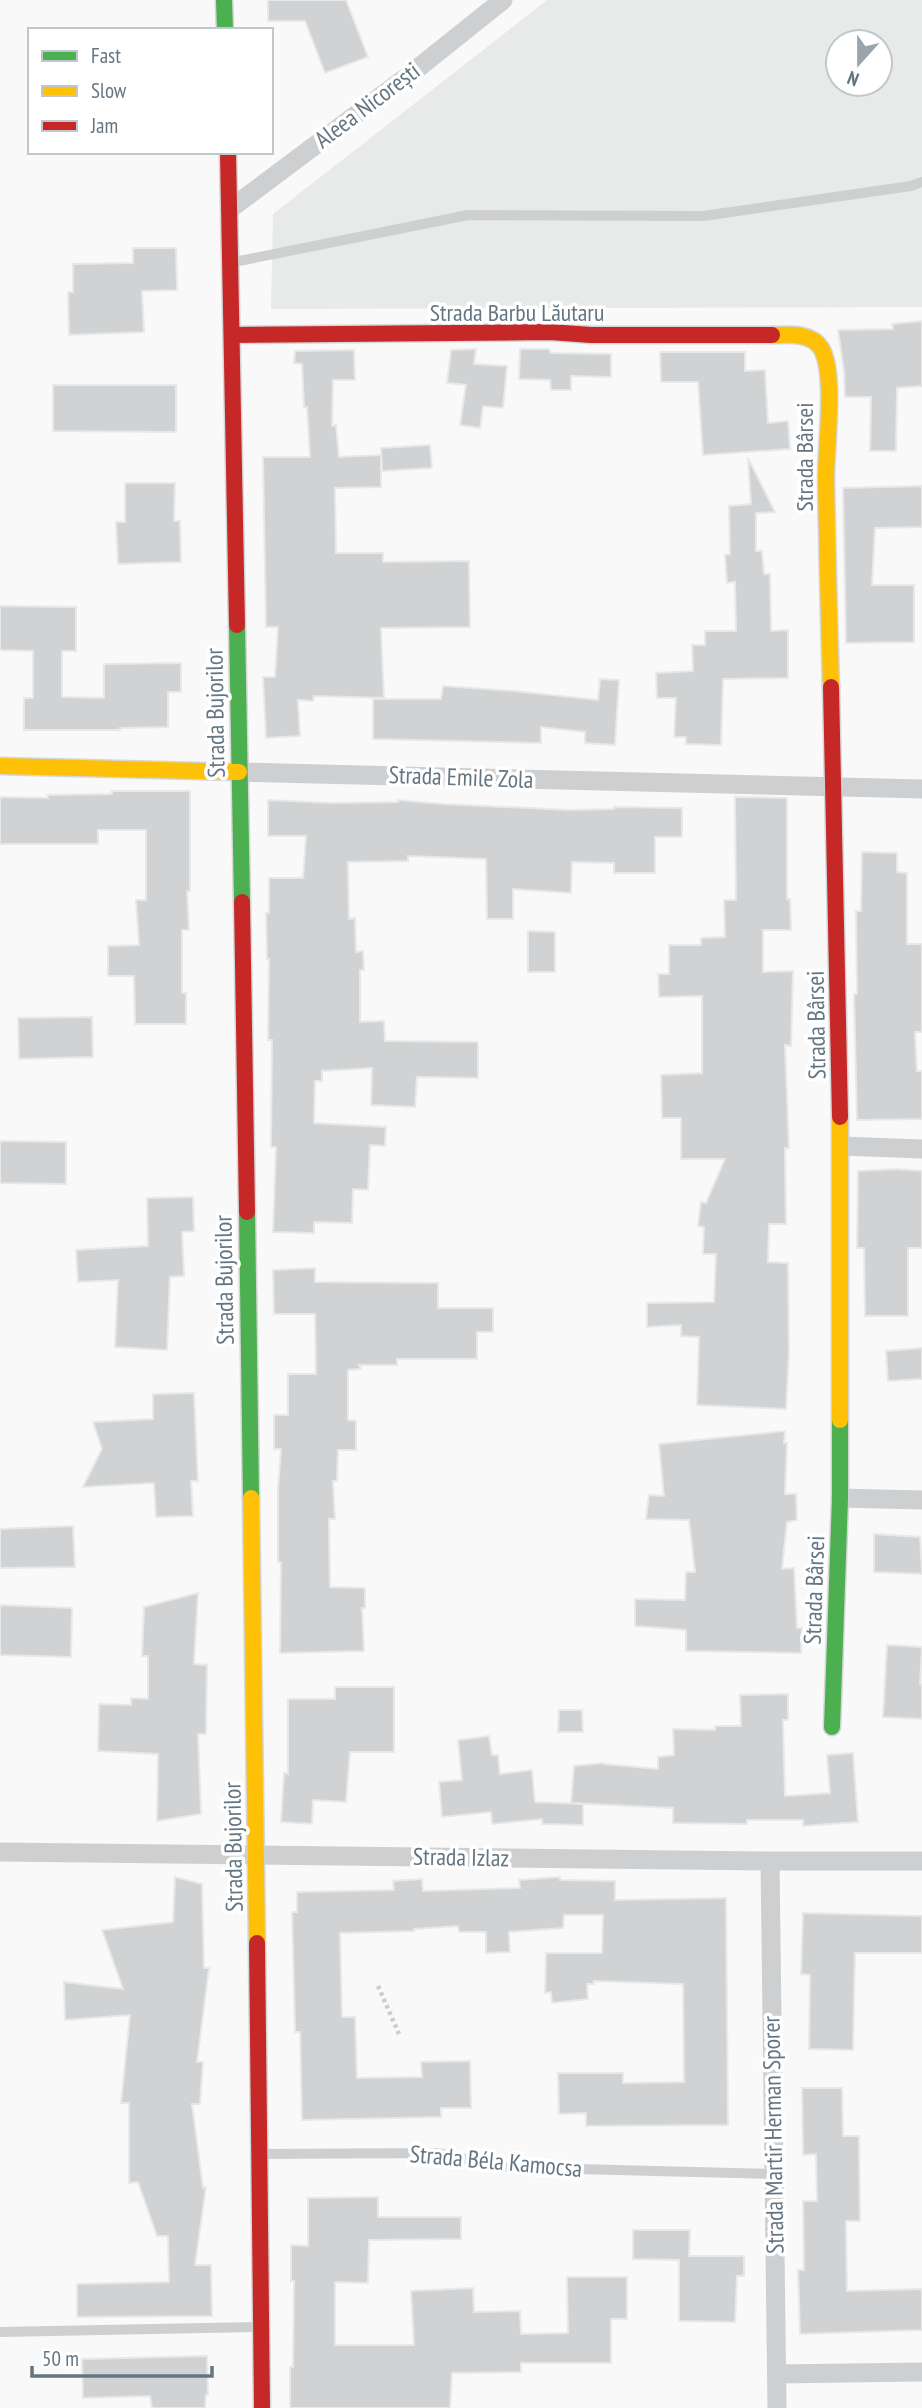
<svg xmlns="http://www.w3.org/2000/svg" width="922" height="2408" font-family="'PT Sans Narrow',sans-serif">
<rect width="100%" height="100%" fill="#f9f9f9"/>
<!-- built -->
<path fill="#e8e9e9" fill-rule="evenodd" d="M547,0H922V307L271,309L273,214ZM838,42H880V84H838Z"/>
<!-- building -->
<path fill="#d0d2d3" stroke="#e8e8e8" stroke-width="2" d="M268,0H346L368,57L325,73L305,21H268Z
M133,248H176L177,290L142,291L144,332L69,335L68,292H73V264L133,263Z
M922,321V386L897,388L896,451H870L871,397H845L844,371L838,330L893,329L892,324Z
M476,349L474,364L507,366L503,408L483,406L480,428L460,425L466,385L447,383L451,350Z
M520,349H549L551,353L611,354V377L571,376V390H551L550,380L519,379Z
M354,350L355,380H333L332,426L336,425L339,457L381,455V487L335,488L336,553H383V562L469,561L470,627L381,628L384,698L314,696L313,701L298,700L300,736L266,738L263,677H275L278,627H266L263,457H310L307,407H304L302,364L294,363L295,351Z
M660,352H745V371L765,370L768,423L788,421L790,449L703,455L698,382H661Z
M53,385H176V432L53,431Z
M430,445L432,468L382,471L381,448Z
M748,458L775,512L756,513V551H762L764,574H770L771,631L788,630V678L723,679L721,745L686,744V737H674L676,698H657L656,673L693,671L692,645H705V631H736L735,582L727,583L725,555L730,554L729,506L751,504Z
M125,483H175L174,521H180L181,562L118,564L116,522H125Z
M922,486V527L875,528L872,585H914V642L846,643L843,488Z
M0,606L76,607V651H62V697L104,698V664L181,663V692H168V727L120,728V730H24V698H33V651L0,650Z
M600,679L619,680L615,745L585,743V732L541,727V743L373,739V699H441L443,686L514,691L598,700Z
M112,791H190V891H187L189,930H182V993H186V1024H135L134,976H108V946L139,945L136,900H146V830H98V844H0V797L48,798L47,795L112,794Z
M735,797L787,798V899H790L791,930H763V972L793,971L791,1046L785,1045L789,1148H785L786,1224H769L768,1262L788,1263L789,1353L786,1409L697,1405L699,1337L681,1336V1325L647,1327V1303L714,1302L716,1254H703L704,1227L698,1226L701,1202L706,1203L725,1159H681V1118H662L661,1075L702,1073V996L659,997L658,974H669V945H701V938L725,937L724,900H736Z
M268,800L332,803L398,802V800L443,804L569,810L614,809V807L682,808V837H655V873H614V863L572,862L571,893L513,889V919H487L486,859L408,856V861L348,862L349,919L355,918L356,952L363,951L364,970H360V1022L384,1021L385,1041L478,1042V1078L417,1077L415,1107L371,1105L372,1068L322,1071V1081H315L314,1123L386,1127L385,1146L370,1145L368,1190L353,1189L352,1223L314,1222V1233L273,1232L276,1147H271L272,1040H268L269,959H267L266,913H269V878H303L306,836H268Z
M862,852L897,853V872L907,873V944H922V1032H915L917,1071H922V1119L857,1120L854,994H857L856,911H861Z
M528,931L555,932V972H528Z
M92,1017L93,1057L19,1059L18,1018Z
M0,1141L66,1142V1184L0,1183Z
M897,1169L922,1171V1248H908V1316H865L864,1248H857L858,1171Z
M193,1197L194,1231L182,1232L184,1276L170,1277L167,1350L115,1347L118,1280L78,1282L76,1250L148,1246L147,1198Z
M315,1268V1282L438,1283V1308H493V1332H477V1359H397V1365H359L361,1369L348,1370V1420L356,1421V1450H338L337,1481H333L335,1519H329L330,1587L365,1588V1608H362L364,1651L280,1653L281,1562H278V1489L281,1449H274V1415H288V1374H316L315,1314H274L273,1270Z
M922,1348V1379L888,1381L886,1351Z
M194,1393L198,1481H191L193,1516L156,1517L154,1483L83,1487L102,1449L93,1422L153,1419V1394Z
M785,1431L784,1443H787L785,1494H796L797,1520L787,1522L782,1569L794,1568L797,1628H802L801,1653L686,1651V1630L635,1626V1599L685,1600L686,1572H695L689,1520L646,1519L649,1495L664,1496L659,1444Z
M73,1526L75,1567L0,1568V1529Z
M874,1534L920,1537L922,1574L874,1572Z
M198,1593L194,1664L207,1665L206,1734H198L201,1814L157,1821L158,1754L98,1751L99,1704L131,1705V1698L148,1699V1656H142L144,1607Z
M0,1605L72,1608L71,1657L0,1655Z
M887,1645L922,1647L920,1684H922V1719L883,1717Z
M335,1687H394V1752H350L346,1802L313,1800L312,1824L281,1822L284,1773L288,1774V1699H335Z
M788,1694V1720H783L785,1796L830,1793L827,1755L853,1753L858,1822L803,1826V1820H747V1824L673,1823V1808L571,1803L574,1766L604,1763V1764L658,1769V1757L674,1755L673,1729L715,1730V1726H741L740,1695Z
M559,1710H582L583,1732H558Z
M489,1736L492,1755H498L500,1774L532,1770L535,1802L583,1804V1825L542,1824V1819L492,1824L491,1812L442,1817L439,1782L462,1780L458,1740Z
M175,1877L202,1884L204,1968H209L197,2062H203L200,2104H192L203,2188L206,2187L195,2265H211L212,2316L77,2317V2284L169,2282L168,2236H157L138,2182L129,2183V2103H121L130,2015L65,2020L64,1982L123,1989L102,1930L173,1922Z
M560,1877V1880L615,1881V1900L726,1898L728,2125L586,2126V2113L559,2114L558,2073H623V2083L684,2082L683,1984L594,1981V1984H587L588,1999L552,2003L551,1992L545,1993L546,1953H602L603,1915H564L563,1928L509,1932L510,1952L486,1953V1932H459L458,1926L414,1929V1931L340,1933L342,2017H355L357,2078L422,2077L421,2062L470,2061L471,2108H441V2117L302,2120L300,2032H295L292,1912H297V1892L394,1890L393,1881L422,1879L423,1891L520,1888L519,1880Z
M803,1913L922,1916V1953H855L853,2050L809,2049L810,1975L801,1974Z
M802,2088H842L843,2136H859L860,2221H846L847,2291L922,2289V2330L800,2334L798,2270H804L803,2201H817L816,2154L803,2155Z
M378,2197V2217H461V2239L369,2240L368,2283L335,2282V2345H414L411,2291L473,2288L474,2312L520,2311L521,2334L568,2333L567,2277H627V2319H611V2363H521V2372L452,2373L450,2408H290V2367H293L294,2281H291V2245L308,2246V2198Z
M633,2230H690L689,2256H744V2276H737L735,2322L679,2321V2260L633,2259Z
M207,2356L208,2395H206L205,2408H152L150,2396L83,2398L82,2359Z"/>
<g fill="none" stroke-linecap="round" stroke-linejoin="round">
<defs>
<path id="fast" d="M224,0L225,30
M237,625L242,902
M247,1212L251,1498
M832,1727L840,1498V1420"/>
<path id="slow" d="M772,335C788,335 811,332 821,348C836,372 826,447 826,477C827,547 829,617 831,687
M0,766L239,772
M840,1420V1117
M251,1498L257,1943"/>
<path id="jam" d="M228,152L237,625
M233,335L550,332L591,335H772
M831,687L840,1117
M242,902L247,1212
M257,1943L262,2408"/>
</defs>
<!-- fast casing -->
<use href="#fast" stroke="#d5d6d7" stroke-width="19"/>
<!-- slow casing -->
<use href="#slow" stroke="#d5d6d7" stroke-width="19"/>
<!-- jam casing -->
<use href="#jam" stroke="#d5d6d7" stroke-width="19"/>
<!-- path -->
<path stroke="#cbcccd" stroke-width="4.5" stroke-dasharray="3.5 3.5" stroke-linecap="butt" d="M378,1986L399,2034"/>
<!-- lane -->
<path stroke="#cecfd0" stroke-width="10" d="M234,262L468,215L703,216L911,186L922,182
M261,2154L437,2153L502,2167L774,2174
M0,2332L258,2327"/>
<!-- street -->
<path stroke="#cecfd0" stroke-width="19" d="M230,209L413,72L503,0
M239,772L922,789
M841,1146L922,1149
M840,1498L922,1500
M0,1852L770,1861H922
M770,1861L777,2408
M777,2374L922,2372"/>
<!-- fast -->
<use href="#fast" stroke="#4caf50" stroke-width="16"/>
<!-- slow -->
<use href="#slow" stroke="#ffc107" stroke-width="16"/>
<!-- jam -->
<use href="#jam" stroke="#c62828" stroke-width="16"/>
</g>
<g text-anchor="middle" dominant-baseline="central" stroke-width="7" stroke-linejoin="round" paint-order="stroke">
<!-- street labels -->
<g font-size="24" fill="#657683" stroke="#fff">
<text transform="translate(367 105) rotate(-37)">Aleea Nicorești</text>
<text x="517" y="312">Strada Barbu Lăutaru</text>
<text transform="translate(804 457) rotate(-90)">Strada Bârsei</text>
<text transform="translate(215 713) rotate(-91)">Strada Bujorilor</text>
<text transform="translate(461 777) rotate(2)">Strada Emile Zola</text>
<text transform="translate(816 1025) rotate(-91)">Strada Bârsei</text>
<text transform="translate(224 1280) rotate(-91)">Strada Bujorilor</text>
<text transform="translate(814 1590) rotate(-88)">Strada Bârsei</text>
<text transform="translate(233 1847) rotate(-91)">Strada Bujorilor</text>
<text transform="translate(461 1857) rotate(1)">Strada Izlaz</text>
<text transform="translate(773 2135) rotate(-91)">Strada Martir Herman Sporer</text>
<text transform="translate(496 2161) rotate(5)">Strada Béla Kamocsa</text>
</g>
</g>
<!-- legend -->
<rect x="28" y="28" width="245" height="126" fill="#ffffff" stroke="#c1c8cd" stroke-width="2"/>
<rect x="42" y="51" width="35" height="10" fill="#4caf50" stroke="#c1c8cd" stroke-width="2"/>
<text x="91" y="63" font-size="21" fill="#657683">Fast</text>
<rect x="42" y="86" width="35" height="10" fill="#ffc107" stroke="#c1c8cd" stroke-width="2"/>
<text x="91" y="98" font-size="21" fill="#657683">Slow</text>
<rect x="42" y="121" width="35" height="10" fill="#c62828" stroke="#c1c8cd" stroke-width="2"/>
<text x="91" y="133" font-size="21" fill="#657683">Jam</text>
<!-- north arrow -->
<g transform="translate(859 63) rotate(201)"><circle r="33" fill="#ffffff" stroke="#c1c8cd" stroke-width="2"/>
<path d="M0-5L12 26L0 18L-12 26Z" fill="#99a4ac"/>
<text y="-10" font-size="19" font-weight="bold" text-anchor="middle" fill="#657683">N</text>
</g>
<!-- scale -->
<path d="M32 2366v10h180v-10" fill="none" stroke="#657683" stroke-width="3.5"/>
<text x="42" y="2366" font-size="21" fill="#657683" stroke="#ffffff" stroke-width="5" paint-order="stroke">50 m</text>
</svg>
